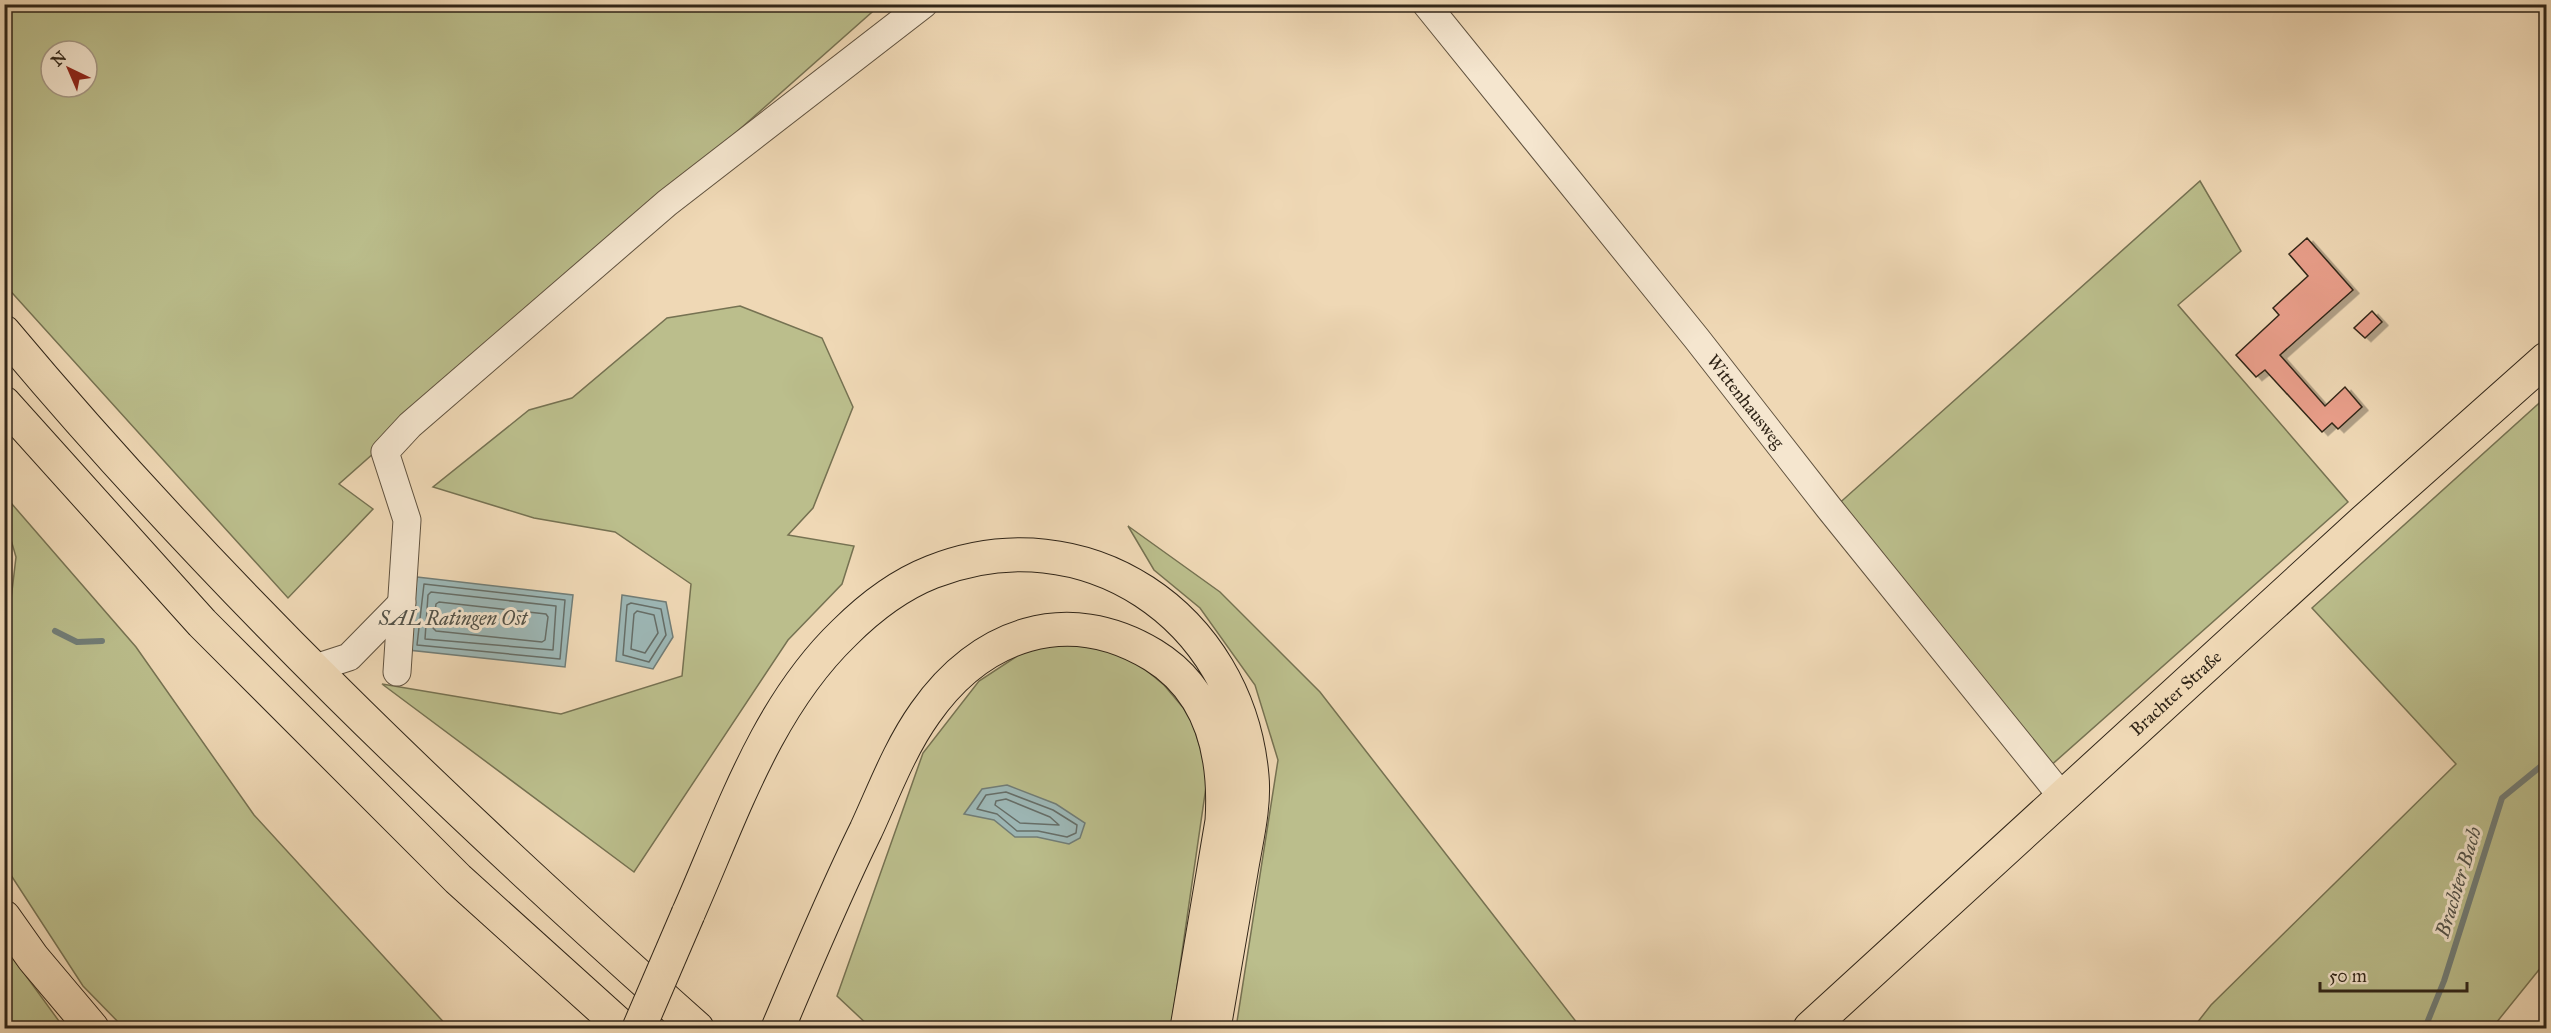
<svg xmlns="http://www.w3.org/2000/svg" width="2551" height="1033" font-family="'IM FELL Great Primer',serif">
<defs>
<filter id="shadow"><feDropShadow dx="6" dy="3.5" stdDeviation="0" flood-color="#0004"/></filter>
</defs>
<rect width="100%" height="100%" fill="#efd8b5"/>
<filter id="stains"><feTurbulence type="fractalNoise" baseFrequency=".00333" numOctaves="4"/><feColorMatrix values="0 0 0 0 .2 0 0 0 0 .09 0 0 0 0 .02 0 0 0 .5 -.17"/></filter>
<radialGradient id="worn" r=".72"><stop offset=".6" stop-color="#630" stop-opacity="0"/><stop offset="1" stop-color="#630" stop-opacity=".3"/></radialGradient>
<!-- green -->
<path fill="#bbbe8c" stroke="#767252" stroke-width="1.5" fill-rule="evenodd" d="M4,5H880L339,484L373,509L288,598L5,285ZM51,51H87V87H51Z
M2200,181L2241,251L2178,305L2348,502L2048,768L1835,507Z
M740,306L822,338L853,407L813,508L788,535L854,546L842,584L788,640L634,872L382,684L561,714L682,676L691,584L615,532L534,518L433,487L529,410L572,398L667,318Z
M2546,397V961L2492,1028H2193L2211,1005L2456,764L2312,608Z
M5,496L136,647L254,815L449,1028H124L83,986L5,866L4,659L16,557L5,519Z
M1128,526L1220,592L1320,692L1581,1028H1236L1278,760L1255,685L1200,608L1154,570Z
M1091,643L1129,656L1164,685L1191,717L1208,773L1171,1028H871L837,996L923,753L979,681L1031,647Z
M5,947L64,1028H5Z"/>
<!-- water -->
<path fill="#9db8b7" stroke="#717d77" stroke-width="1.5" d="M417,577L573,595L565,667L408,650Z
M622,595L666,602L673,637L653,669L616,661Z
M1007,785L1056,804L1085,823L1080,838L1069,844L1037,837H1015L994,820L964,814L982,789Z"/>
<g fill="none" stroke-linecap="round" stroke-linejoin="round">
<!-- shore -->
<path stroke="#666e68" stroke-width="1.5" d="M424,584L565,600L560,659L417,645Z
M431,592L556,606L553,650L425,639L428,595Z
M439,602L546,614L548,617L545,640L542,642L436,631L433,628L436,604Z
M631,603L661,609L666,635L649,662L623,655L627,605Z
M637,611L654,615L658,633L645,653L631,649L634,614Z
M1006,792L1053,810L1077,825L1076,833L1067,837L1038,831H1017L997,814L977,809L986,795Z
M1006,799L1050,817L1059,825L1020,823L995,805L996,801Z"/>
<!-- stream -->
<path stroke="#717d77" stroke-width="6" d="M55,631L77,642L102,641
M2425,1028L2444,981L2502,798L2546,762"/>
</g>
<!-- building -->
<path fill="#e99e8a" stroke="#302518" stroke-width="1.5" filter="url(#shadow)" d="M2307,238L2353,290L2280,355L2325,406L2345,387L2362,407L2338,429L2332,423L2322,432L2265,370L2256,377L2236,355L2279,315L2273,308L2308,276L2289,254Z
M2372,311L2382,322L2365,338L2354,328Z"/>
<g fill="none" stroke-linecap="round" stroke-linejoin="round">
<defs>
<g id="minor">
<path id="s1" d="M1426,4L1697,339L1829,508L2064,799"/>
<path d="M312,669L349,657L402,603"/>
<path d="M397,672L407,520L385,452L410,425L667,203L924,4"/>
</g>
<g id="major">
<path id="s2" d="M1810,1028L2363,522L2546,359"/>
</g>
<path id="highway" d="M4,332C215,584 452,810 697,1028
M4,403L202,623L458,879L623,1028
M688,914C731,817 766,708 844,633C869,608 899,585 932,572C1085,512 1238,616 1252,776C1255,807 1246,841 1241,872C1232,924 1223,976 1214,1028
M4,917L33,958L92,1028
M778,1028C806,962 834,895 866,830C884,791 900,748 925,713C980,634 1067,603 1153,655C1212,691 1226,757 1222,821L1187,1028"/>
</defs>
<!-- minor casing -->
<use href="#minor" stroke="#60523f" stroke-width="29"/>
<!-- major casing -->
<use href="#major" stroke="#302518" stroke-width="35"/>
<!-- highway casing -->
<use href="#highway" stroke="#302518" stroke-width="35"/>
<!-- minor -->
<use href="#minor" stroke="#f5e6cf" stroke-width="27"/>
<!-- major -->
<use href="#major" stroke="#efd8b5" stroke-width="33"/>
<!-- highway -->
<use href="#highway" stroke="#efd8b5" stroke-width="33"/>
<defs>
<path id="highway-bridge" d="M639,1028L688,914"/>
</defs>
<!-- highway-bridge casing -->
<use href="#highway-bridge" stroke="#302518" stroke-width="35" stroke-linecap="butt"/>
<!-- highway-bridge -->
<use href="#highway-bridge" stroke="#efd8b5" stroke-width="33"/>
</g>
<g text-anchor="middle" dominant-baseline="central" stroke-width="6" stroke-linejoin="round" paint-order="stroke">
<!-- street labels -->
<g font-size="18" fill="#302518" stroke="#f5e6cf">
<text stroke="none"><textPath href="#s1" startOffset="510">Wittenhausweg</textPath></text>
<text stroke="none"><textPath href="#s2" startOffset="496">Brachter Straße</textPath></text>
</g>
<!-- water labels -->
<g font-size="20" font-style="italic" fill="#515148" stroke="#f5e6cf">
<text x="453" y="618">SAL Ratingen Ost</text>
<text transform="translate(2458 882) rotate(-73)">Brachter Bach</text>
</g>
</g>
<!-- margin -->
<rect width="2551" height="1033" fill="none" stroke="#efd8b5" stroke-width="24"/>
<rect x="6" y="6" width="2539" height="1021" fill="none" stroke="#302518" stroke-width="3"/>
<rect x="12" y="12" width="2527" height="1009" fill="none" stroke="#302518" stroke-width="1.5"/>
<!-- north arrow -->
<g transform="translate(69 69) rotate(316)"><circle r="28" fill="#f5e6cf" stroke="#a69986" stroke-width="1.5"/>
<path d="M0-4.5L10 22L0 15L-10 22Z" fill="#8f2418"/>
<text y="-9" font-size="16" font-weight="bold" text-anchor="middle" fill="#302518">N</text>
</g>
<!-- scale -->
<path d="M2320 982v9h147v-9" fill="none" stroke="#302518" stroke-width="3"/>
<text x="2329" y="982" font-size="18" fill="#302518" stroke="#f5e6cf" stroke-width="4.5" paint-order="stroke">50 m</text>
<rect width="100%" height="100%" filter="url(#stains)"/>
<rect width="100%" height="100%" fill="url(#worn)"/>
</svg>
